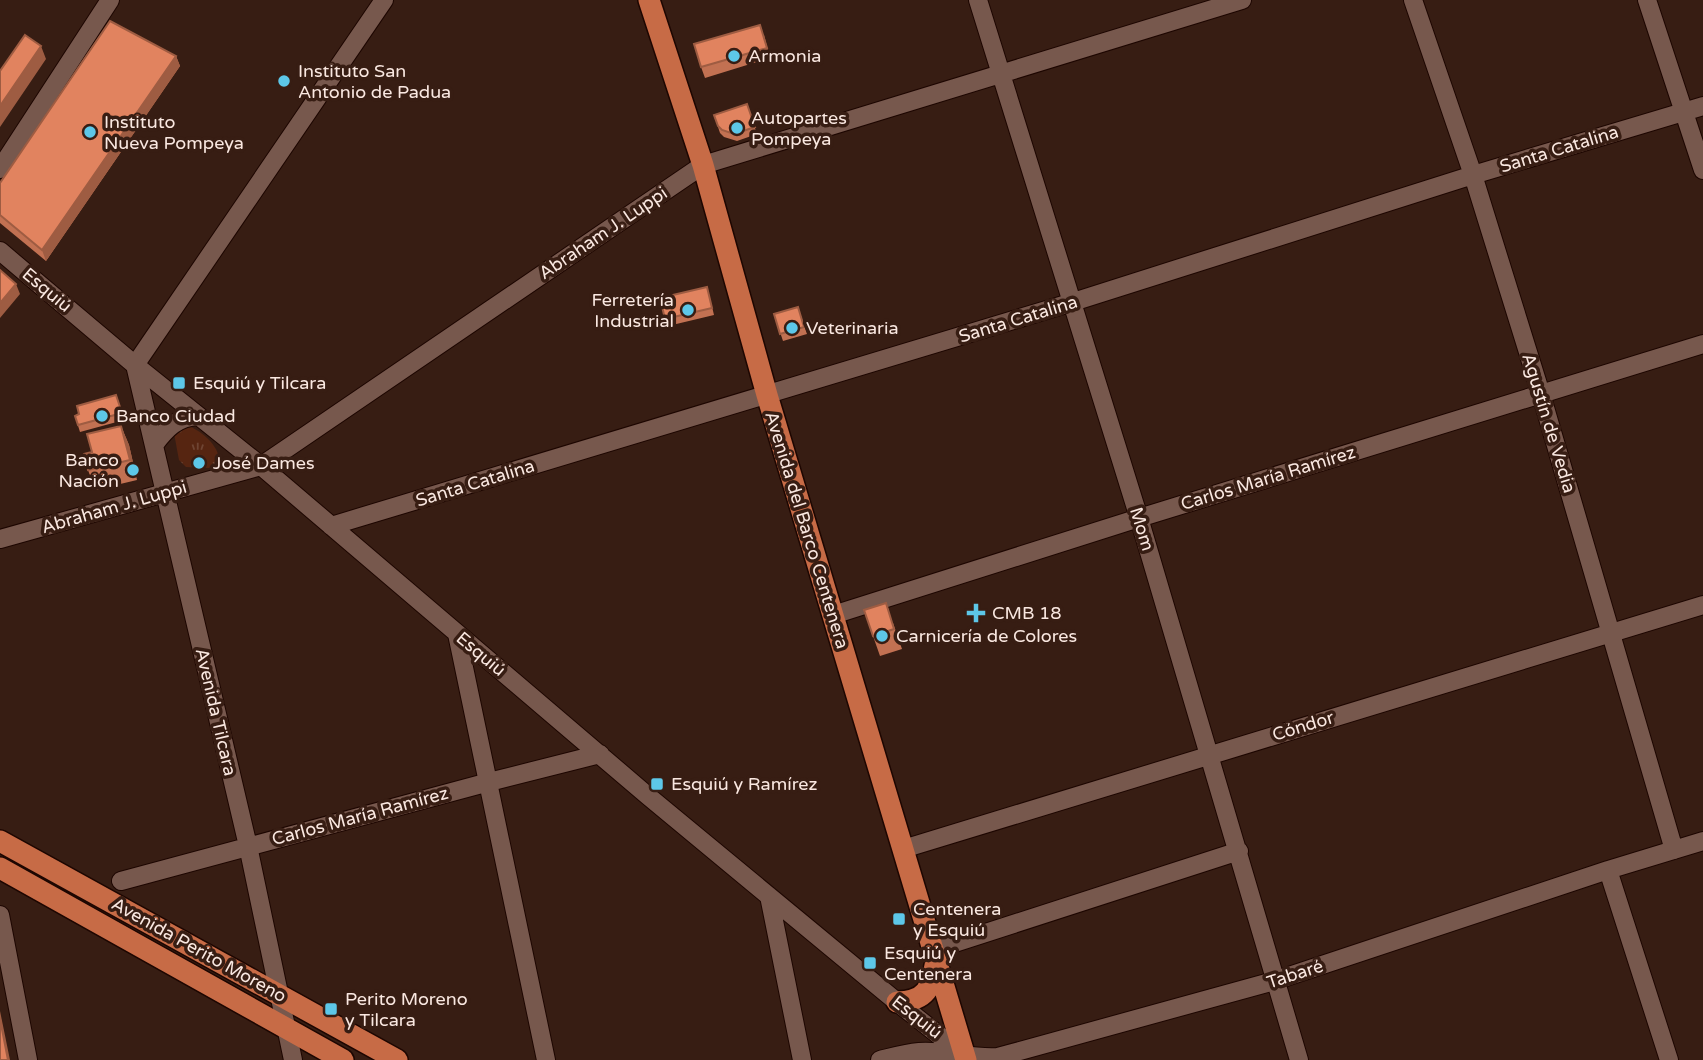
<svg xmlns="http://www.w3.org/2000/svg" width="1703" height="1060" font-family="'Varela Round',sans-serif">
<defs>
<pattern id="park-tufts" width="24" height="20" patternUnits="userSpaceOnUse" patternTransform="scale(1.75)"><rect width="24" height="20" fill="#562511"/><path d="M3 7l-1-3M5 7V3M7 7l1-3M15 17l-1-3M17 17v-4M19 17l1-3" fill="none" stroke="#6f4533"/></pattern>
</defs>
<rect width="100%" height="100%" fill="#371d13"/>
<!-- park -->
<path fill="url(#park-tufts)" d="M184,424C199,429 220,445 219,462L209,468L186,467L179,460L174,433Z"/>
<g fill="none" stroke-linecap="round" stroke-linejoin="round">
<defs>
<path id="minor" d="M978,0L1139,518L1299,1060
M1413,0L1473,175L1541,394L1674,850
M1647,0L1703,170
M0,169L110,0
M0,251L135,365L261,466L648,796L897,1002L964,1055
M135,365L248,846L293,1060
M135,365L384,0
M154,445C166,429 177,417 198,416
M331,526L1073,302L1473,175L1703,106
M0,539L261,466L703,165L1242,0
M833,615L1139,518L1703,344
M457,634L546,1060
M903,849L1703,605
M1608,870L1669,1060
M121,881L489,782L600,754
M769,896L802,1060
M0,915L28,1060
M933,950L1239,851
M880,1060C892,1057 906,1053 919,1052C946,1050 971,1059 998,1057L1274,981L1608,870L1703,841"/>
<path id="major" d="M649,0L703,165L767,395L966,1060
M0,841L397,1060
M0,868L343,1060
M897,1002C927,1001 931,988 936,961"/>
</defs>
<!-- minor casing -->
<use href="#minor" stroke="#1d0601" stroke-width="20"/>
<!-- major casing -->
<use href="#major" stroke="#1d0601" stroke-width="24"/>
<!-- minor -->
<use href="#minor" stroke="#77584d" stroke-width="18"/>
<!-- major -->
<use href="#major" stroke="#c76b46" stroke-width="21"/>
</g>
<!-- wall -->
<path fill="#c27152" d="M764,35L770,58L705,78L701,67Z
M176,56L180,66L46,261L0,223V183Z
M747,104L757,134L737,141L724,137L720,133L714,115Z
M709,294L714,315L668,326L665,319Z
M798,307L807,334L783,341L774,314Z
M116,395L124,420L80,432L75,416Z
M121,426L129,445L137,480L95,490L88,470L92,452Z
M893,623L902,649L880,656L873,636Z"/>
<!-- shaded-wall -->
<path fill="#9e5c42" d="M41,46L46,59L0,127V106Z
M176,56L180,66L46,261L42,250Z
M16,284L20,294L0,318V303Z
M121,426L129,445L137,480L130,460Z
M0,1011L10,1060H8L0,1019Z"/>
<!-- building -->
<path fill="#e1835f" stroke="#9e5c42" stroke-width="2" d="M110,21L176,56L42,250L0,215V183Z
M760,25L767,48L701,67L694,44Z
M25,35L41,46L0,106V71Z
M747,104L755,127L734,134L722,130L718,126L714,115Z
M0,270L16,284L0,303Z
M707,287L712,308L665,319L660,298Z
M798,307L804,327L780,334L774,314Z
M116,395L122,413L78,425L75,416L79,414L77,406Z
M121,426L130,460L88,470L84,454L92,452L87,434Z
M886,603L894,629L873,636L864,610Z
M0,1019L8,1060H0Z"/>
<!-- markers -->
<g fill="#5dc7e8" stroke="#371d13" stroke-width="2.5">
<circle cx="734" cy="56" r="7"/>
<circle cx="284" cy="81" r="7"/>
<circle cx="737" cy="128" r="7"/>
<circle cx="90" cy="132" r="7"/>
<circle cx="688" cy="310" r="7"/>
<circle cx="792" cy="328" r="7"/>
<rect x="172" y="376" width="14" height="14" rx="3.5"/>
<circle cx="102" cy="416" r="7"/>
<circle cx="199" cy="463" r="7"/>
<circle cx="133" cy="470" r="7"/>
<path d="M972.5 602.5h7v7h7v7h-7v7h-7v-7h-7v-7h7z"/>
<circle cx="882" cy="636" r="7"/>
<rect x="650" y="777" width="14" height="14" rx="3.5"/>
<rect x="892" y="912" width="14" height="14" rx="3.5"/>
<rect x="863" y="956" width="14" height="14" rx="3.5"/>
<rect x="324" y="1002" width="14" height="14" rx="3.5"/>
</g>
<g text-anchor="middle" dominant-baseline="central" stroke-width="7" stroke-linejoin="round" paint-order="stroke">
<!-- poi labels -->
<g font-size="18" fill="#fae8e1" stroke="#371d13" text-anchor="start">
<text x="748" y="56">Armonia</text>
<text x="298" y="71">Instituto San<tspan x="298" dy="21">Antonio de Padua</tspan></text>
<text x="751" y="118">Autopartes<tspan x="751" dy="21">Pompeya</tspan></text>
<text x="104" y="122">Instituto<tspan x="104" dy="21">Nueva Pompeya</tspan></text>
<text x="674" y="300" text-anchor="end">Ferretería<tspan x="674" dy="21">Industrial</tspan></text>
<text x="806" y="328">Veterinaria</text>
<text x="193" y="383">Esquiú y Tilcara</text>
<text x="116" y="416">Banco Ciudad</text>
<text x="119" y="460" text-anchor="end">Banco<tspan x="119" dy="21">Nación</tspan></text>
<text x="213" y="463">José Dames</text>
<text x="992" y="613">CMB 18</text>
<text x="896" y="636">Carnicería de Colores</text>
<text x="671" y="784">Esquiú y Ramírez</text>
<text x="913" y="909">Centenera<tspan x="913" dy="21">y Esquiú</tspan></text>
<text x="884" y="953">Esquiú y<tspan x="884" dy="21">Centenera</tspan></text>
<text x="345" y="999">Perito Moreno<tspan x="345" dy="21">y Tilcara</tspan></text>
</g>
<!-- street labels -->
<g font-size="18" fill="#fae8e1" stroke="#371d13">
<text transform="translate(1559 149) rotate(-17)">Santa Catalina</text>
<text transform="translate(603 233) rotate(-34)">Abraham J. Luppi</text>
<text transform="translate(47 290) rotate(40)">Esquiú</text>
<text transform="translate(1018 319) rotate(-17)">Santa Catalina</text>
<text transform="translate(1549 423) rotate(73)">Agustín de Vedia</text>
<text transform="translate(1268 478) rotate(-17)">Carlos María Ramírez</text>
<text transform="translate(475 483) rotate(-17)">Santa Catalina</text>
<text transform="translate(114 507) rotate(-16)">Abraham J. Luppi</text>
<text transform="translate(1142 529) rotate(73)">Mom</text>
<text transform="translate(807 530) rotate(73)">Avenida del Barco Centenera</text>
<text transform="translate(481 654) rotate(40)">Esquiú</text>
<text transform="translate(216 712) rotate(77)">Avenida Tilcara</text>
<text transform="translate(1303 726) rotate(-17)">Cóndor</text>
<text transform="translate(360 816) rotate(-15)">Carlos María Ramírez</text>
<text transform="translate(199 950) rotate(29)">Avenida Perito Moreno</text>
<text transform="translate(1295 974) rotate(-18)">Tabaré</text>
<text transform="translate(917 1017) rotate(38)">Esquiú</text>
</g>
</g>
</svg>
